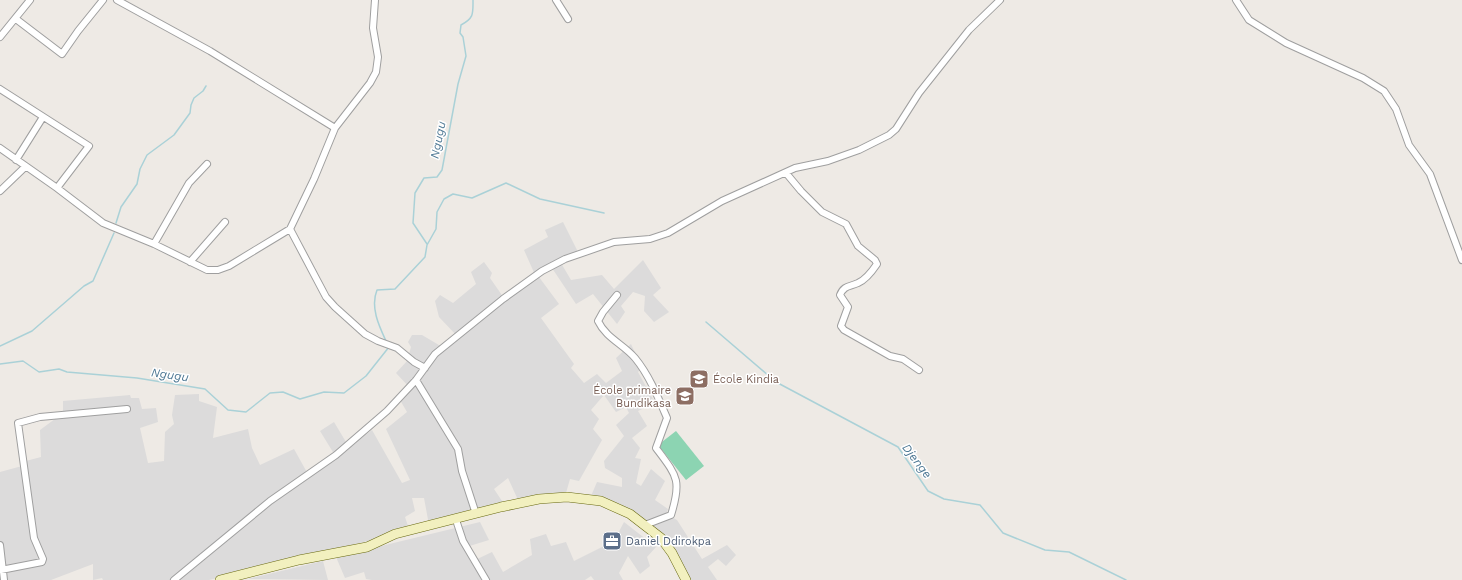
<svg xmlns="http://www.w3.org/2000/svg" width="1462" height="580" font-family="'Work Sans',sans-serif">
<rect width="100%" height="100%" fill="#eeeae5"/>
<!-- residential -->
<path fill="#dcdbdb" d="M563,222L580,256L561,263L571,280L602,275L614,289L643,260L661,288L653,295L669,312L654,322L644,311L645,296L633,292L621,306L625,312L617,324L593,294L576,304L550,265L536,273L559,304L541,318L574,364L571,368L584,383L597,374L606,383L622,371L616,358L631,344L642,368L638,372L655,403L638,411L647,426L632,438L640,448L635,458L641,459L636,483L641,486L651,469L665,481L655,500L668,509L666,514L677,520L702,559L727,545L736,555L726,566L718,559L708,567L717,580H690L658,531L620,504L591,496L597,482L622,487V478L605,468L604,461L624,436L616,425L629,413L626,407L616,412L604,395L591,410L599,419L593,429L602,440L579,481L570,479L566,493L519,502L508,478L494,489L504,504L429,525L424,498H412L415,511L405,517L408,526L376,539L209,580H103L102,578L93,580V564L51,580H0V472L22,466V462L41,457L40,430L63,413V401L130,395L131,398H139L142,409L156,408L158,422L140,428L148,463L164,461L165,432L174,424L172,415L175,395L199,394V401L217,407L213,438L248,429L252,448L260,465L294,449L309,476L336,457L320,431L334,422L349,447L372,430L402,483L410,480L386,429L407,412L400,400L410,388L396,373L407,361L411,347L408,342L412,335H422L444,348L458,337L439,317L435,301L440,295L453,303L476,284L471,272L484,262L492,273L490,278L506,301L536,277L524,250L548,237L545,230Z
M480,522L489,540L463,548L471,562L492,552L503,572L532,555L530,539L546,534L551,546L566,542L574,561L614,541L624,522L656,547L647,557L650,566L640,574L628,556L619,573L623,580H594L591,576L585,580H372L366,579L364,572L345,578L336,557Z
M323,561L328,580L248,579Z"/>
<!-- pitch -->
<path fill="#8cd4b2" d="M676,431L704,466L686,480L658,445Z"/>
<g fill="none" stroke-linecap="round" stroke-linejoin="round">
<!-- stream -->
<path stroke="#aad1d7" stroke-width="1.5" d="M116,223L121,207L137,184L140,169L147,155L174,135L190,113L191,105L194,98L203,91L206,86
M427,244L413,223L415,193L424,178L437,177L442,170L458,84L466,56L463,37L460,33L461,25C474,18 473,14 473,0
M706,322L776,382L898,447L928,491L944,499L980,505L1003,533L1045,550L1069,552L1126,580
M386,341C379,326 370,307 377,290L395,289L425,257L427,245L436,229L437,212L444,199L453,194L472,198L506,183L540,199L604,213
M0,346L32,331L84,286L93,281L114,233
M0,364L23,361L39,372L59,369L67,372L137,378L205,389L228,410L246,412L270,393L283,392L300,399L324,392L344,393L366,376L389,347"/>
<defs>
<path id="street" d="M117,0L210,51L335,128
M556,0L568,19
M1236,0L1249,20L1286,43L1363,78L1384,91L1396,109L1409,145L1430,174L1462,260
M16,19L62,54L78,31L103,0
M0,37L30,0
M0,89L89,146L57,188
M0,148L57,188L103,223L154,244L207,270H218L229,266L290,229L314,179L335,128L370,83L376,72L378,57L373,28L375,0
M16,160L43,117
M786,173L801,191L822,212L846,224L858,246L875,260L877,264C873,270 865,280 858,283C850,287 844,285 840,295L848,307L841,326L844,330L890,356L903,359L919,370
M0,191L25,167
M290,229L326,297L335,307L365,334L378,341L397,348L414,362L425,368
M154,244L189,183L207,164
M190,262L225,222
M617,295L603,312L598,321C606,338 623,344 635,358C649,375 658,397 667,418L656,448C677,476 682,480 671,515L645,525
M416,380L458,449L462,471L476,514
M456,520L463,541L486,580
M0,545L4,580
M1,570L42,562L43,559L34,538L18,423L40,417L127,409
M174,580L270,501L336,455L387,411L416,380L435,354L503,299L542,271L565,259L614,242L650,239L668,233L722,201L795,168L828,161L859,150L889,135L896,129L919,93L969,30L1000,0"/>
<path id="secondary" d="M220,580L299,560L367,547L395,534L501,507L539,499L567,497L601,501L630,514L661,538L672,553L686,580"/>
</defs>
<!-- street casing -->
<use href="#street" stroke="#9f9f9f" stroke-width="8"/>
<!-- secondary casing -->
<use href="#secondary" stroke="#686911" stroke-width="10"/>
<!-- street -->
<use href="#street" stroke="#fff" stroke-width="6"/>
<!-- secondary -->
<use href="#secondary" stroke="#f2f0bf" stroke-width="9"/>
</g>
<!-- icons -->
<defs>
<symbol id="school-square" viewBox="-11 -11 22 22"><rect x="-9" y="-9" width="18" height="18" rx="4" fill="#8d6e63" stroke="#fff"/><path d="M0-5L7-2L0 1L-7-2ZM-4 1L0 2.5L4 1V4Q0 6-4 4Z" fill="#fff"/></symbol>
<symbol id="office-square" viewBox="-11 -11 22 22"><rect x="-9" y="-9" width="18" height="18" rx="4" fill="#5c6f8a" stroke="#fff"/><path d="M-6-3h4V-5.5h4V-3h4V5H-6ZM-1-4.5V-3h2v-1.5ZM-6 0V1H6V0Z" fill="#fff"/></symbol>
</defs>
<g fill-rule="evenodd">
<use href="#school-square" x="688" y="368" width="22" height="22"/>
<use href="#school-square" x="674" y="385" width="22" height="22"/>
<use href="#office-square" x="601" y="530" width="22" height="22"/>
</g>
<g text-anchor="middle" dominant-baseline="central" stroke-width="3" stroke-linejoin="round" paint-order="stroke">
<!-- education labels -->
<g font-size="11" fill="#785e54" stroke="#fff" text-anchor="start">
<text x="713" y="379">École Kindia</text>
<text x="671" y="390" text-anchor="end">École primaire<tspan x="671" dy="13">Bundikasa</tspan></text>
</g>
<!-- service labels -->
<g font-size="11" fill="#4e5e75" stroke="#fff" text-anchor="start">
<text x="626" y="541">Daniel Ddirokpa</text>
</g>
<!-- water labels -->
<g font-size="12" font-style="italic" fill="#4e7894" stroke="#fff">
<text transform="translate(438 140) rotate(-79)">Ngugu</text>
<text transform="translate(170 375) rotate(8)">Ngugu</text>
<text transform="translate(917 461) rotate(53)">Djenge</text>
</g>
</g>
</svg>
